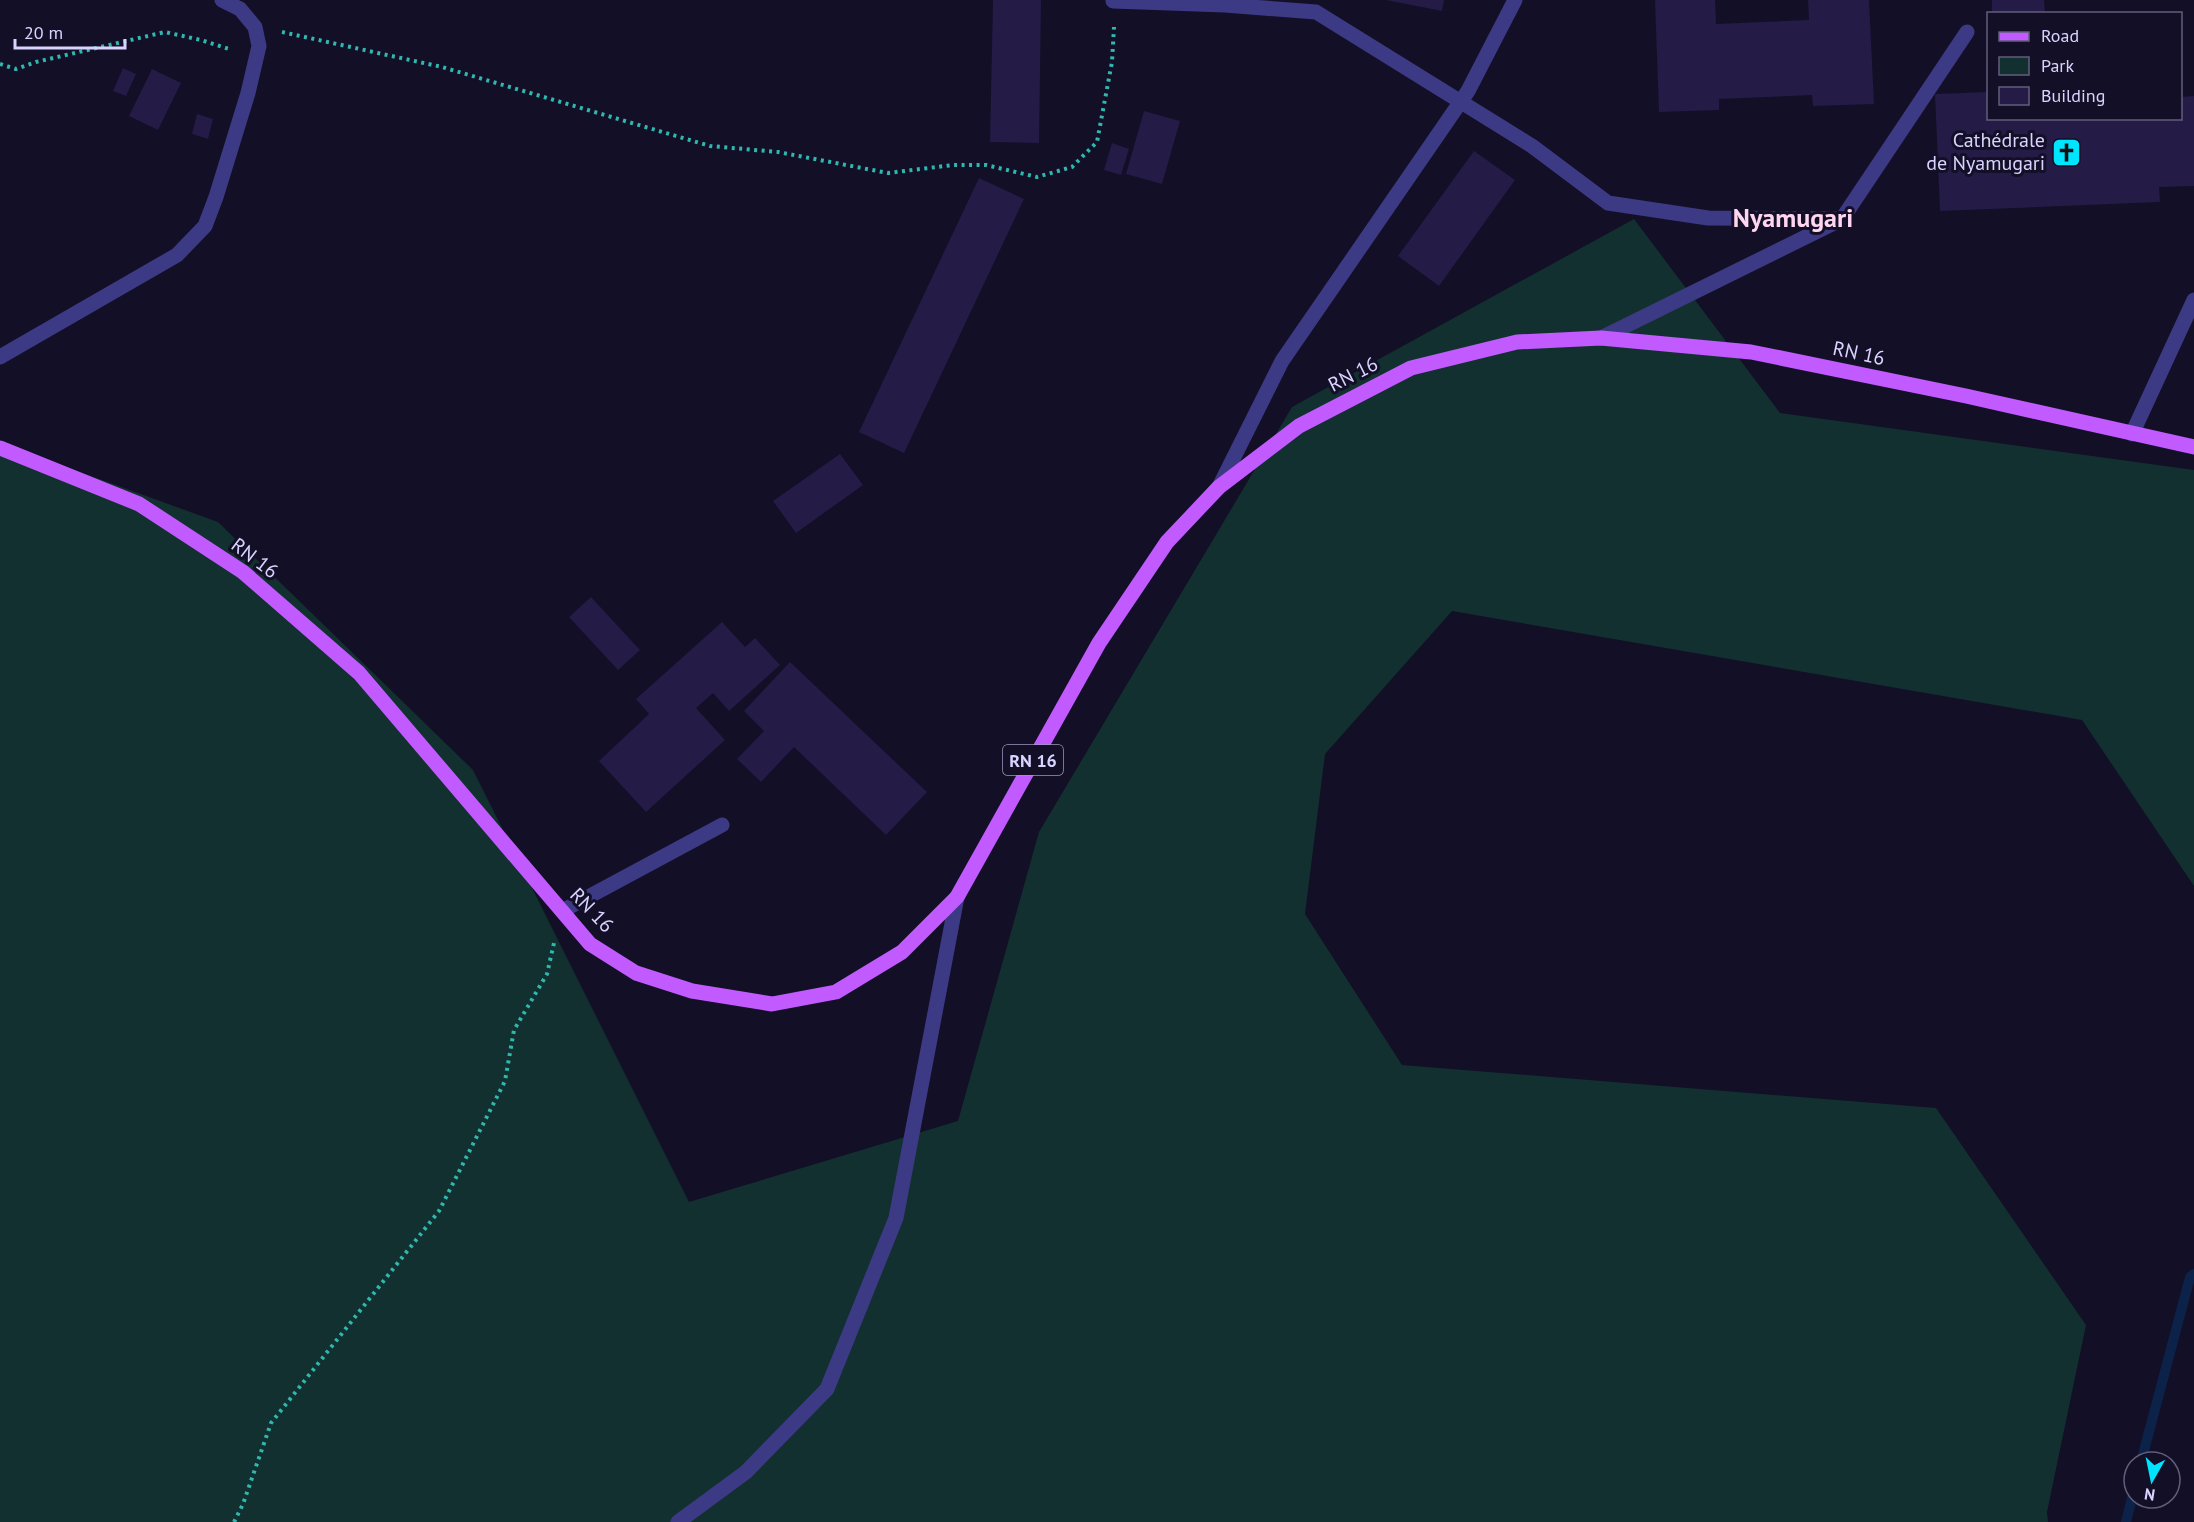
<svg xmlns="http://www.w3.org/2000/svg" width="2194" height="1522" font-family="'PT Sans',sans-serif">
<rect width="100%" height="100%" fill="#130f26"/>
<!-- green -->
<path fill="#12302f" d="M1634,219L1780,413L2194,470V886L2082,720L1452,611L1325,754L1305,914L1402,1065L1936,1108L2086,1325L2047,1512L2048,1522H0V443L218,522L473,770L689,1202L958,1121L1039,832L1292,407Z"/>
<g fill="none" stroke-linecap="round" stroke-linejoin="round">
<!-- stream -->
<path stroke="#0c2248" stroke-width="10" d="M2141,1462L2190,1277L2194,1274
M2126,1522L2134,1490"/>
</g>
<!-- building -->
<path fill="#241b47" d="M993,0H1041L1039,143L990,142Z
M1386,0H1444L1442,11Z
M1655,0H1715L1716,24L1809,20L1808,0H1869L1874,104L1813,106L1812,95L1719,99V110L1659,112Z
M1992,0H2044L2045,14H1992Z
M123,68L136,74L126,96L113,91Z
M152,69L181,83L158,130L129,116Z
M1988,92V118H2180V97L2194,96V186L2159,187L2160,202L1940,211L1935,94Z
M1144,111L1180,121L1162,184L1126,174Z
M197,114L213,119L208,139L192,134Z
M1112,143L1129,149L1121,175L1104,170Z
M1474,151L1515,180L1439,286L1398,256Z
M979,178L1024,199L904,453L859,432Z
M840,454L863,485L796,533L773,501Z
M591,597L640,650L618,670L569,617Z
M722,622L745,647L755,638L780,665L729,711L713,693L696,708L725,740L646,812L599,761L649,714L636,699Z
M790,662L927,792L886,835L794,747L761,782L737,759L764,731L744,711Z"/>
<g fill="none" stroke-linecap="round" stroke-linejoin="round">
<!-- path -->
<path stroke="#2fb8b0" stroke-width="4" stroke-dasharray="3 4.5" stroke-linecap="butt" d="M282,32L442,67L710,146L778,152L888,173L953,165H986L1037,177L1072,167L1097,142L1112,62L1114,27
M0,64L16,69L36,62L165,32L201,40L232,50
M234,1522L243,1504L271,1423L439,1211L505,1081L514,1030L547,974L554,943"/>
<!-- street -->
<path stroke="#3d3a85" stroke-width="15" d="M1113,1L1225,5L1316,12L1532,146L1608,203L1708,218L1842,219
M1601,338L1842,219L1967,32
M0,357L177,255L205,226L216,197L248,93L259,46L255,27L240,9L222,0
M2132,434L2194,300
M1219,487L1282,361L1468,91L1515,0
M562,911L722,825
M678,1522L746,1472L827,1389L896,1218L957,897"/>
<!-- primary -->
<path stroke="#c25bff" stroke-width="15" d="M0,448L139,504L243,572L359,673L590,944L636,973L692,991L772,1004L836,992L902,952L957,897L1099,643L1167,542L1219,487L1299,426L1411,368L1517,342L1601,338L1751,352L1966,396L2194,447"/>
</g>
<!-- icons -->
<defs>
<symbol id="church-square" viewBox="-11 -11 22 22"><rect x="-9" y="-9" width="18" height="18" rx="4" fill="#00e5ff" stroke="#130f26"/><path d="M-1.2-6h2.4v3.5h3.3v2.4h-3.3V6h-2.4V-.1h-3.3v-2.4h3.3Z" fill="#111"/></symbol>
</defs>
<g fill-rule="evenodd">
<use href="#church-square" x="2050" y="136" width="33" height="33"/>
</g>
<g text-anchor="middle" dominant-baseline="central" stroke-width="6" stroke-linejoin="round" paint-order="stroke">
<!-- shield labels -->
<rect fill="#130f26" stroke="#9e99be" stroke-width="1.5" x="1003" y="745" width="60" height="30" rx="4.5"/>
<g font-size="18" font-weight="bold" fill="#d9d4ff">
<text x="1033" y="760">RN 16</text>
</g>
<!-- poi labels -->
<g font-size="20" fill="#d9d4ff" stroke="#130f26" text-anchor="end">
<text x="2045" y="140">Cathédrale<tspan x="2045" dy="23">de Nyamugari</tspan></text>
</g>
<!-- street labels -->
<g font-size="20" fill="#d9d4ff" stroke="#130f26">
<text transform="translate(1859 353) rotate(12)">RN 16</text>
<text transform="translate(1353 374) rotate(-27)">RN 16</text>
<text transform="translate(255 558) rotate(37)">RN 16</text>
<text transform="translate(592 910) rotate(46)">RN 16</text>
</g>
<!-- district labels -->
<g font-size="26" font-weight="bold" fill="#ffd6f0" stroke="#130f26">
<text x="1793" y="217">Nyamugari</text>
</g>
</g>
<!-- legend -->
<rect x="1987" y="12" width="195" height="108" fill="#130f26" stroke="#625e7d" stroke-width="1.5"/>
<rect x="1999" y="32" width="30" height="9" fill="#c25bff" stroke="#625e7d" stroke-width="1.5"/>
<text x="2041" y="42" font-size="18" fill="#d9d4ff">Road</text>
<rect x="1999" y="57" width="30" height="18" fill="#12302f" stroke="#625e7d" stroke-width="1.5"/>
<text x="2041" y="72" font-size="18" fill="#d9d4ff">Park</text>
<rect x="1999" y="87" width="30" height="18" fill="#241b47" stroke="#625e7d" stroke-width="1.5"/>
<text x="2041" y="102" font-size="18" fill="#d9d4ff">Building</text>
<!-- north arrow -->
<g transform="translate(2152 1480) rotate(189)"><circle r="28" fill="#130f26" stroke="#625e7d" stroke-width="1.5"/>
<path d="M0-4.5L10 22L0 15L-10 22Z" fill="#00e5ff"/>
<text y="-9" font-size="16" font-weight="bold" text-anchor="middle" fill="#d9d4ff">N</text>
</g>
<!-- scale -->
<path d="M15 39v9h110v-9" fill="none" stroke="#d9d4ff" stroke-width="3"/>
<text x="24" y="39" font-size="18" fill="#d9d4ff" stroke="#130f26" stroke-width="4.5" paint-order="stroke">20 m</text>
</svg>
